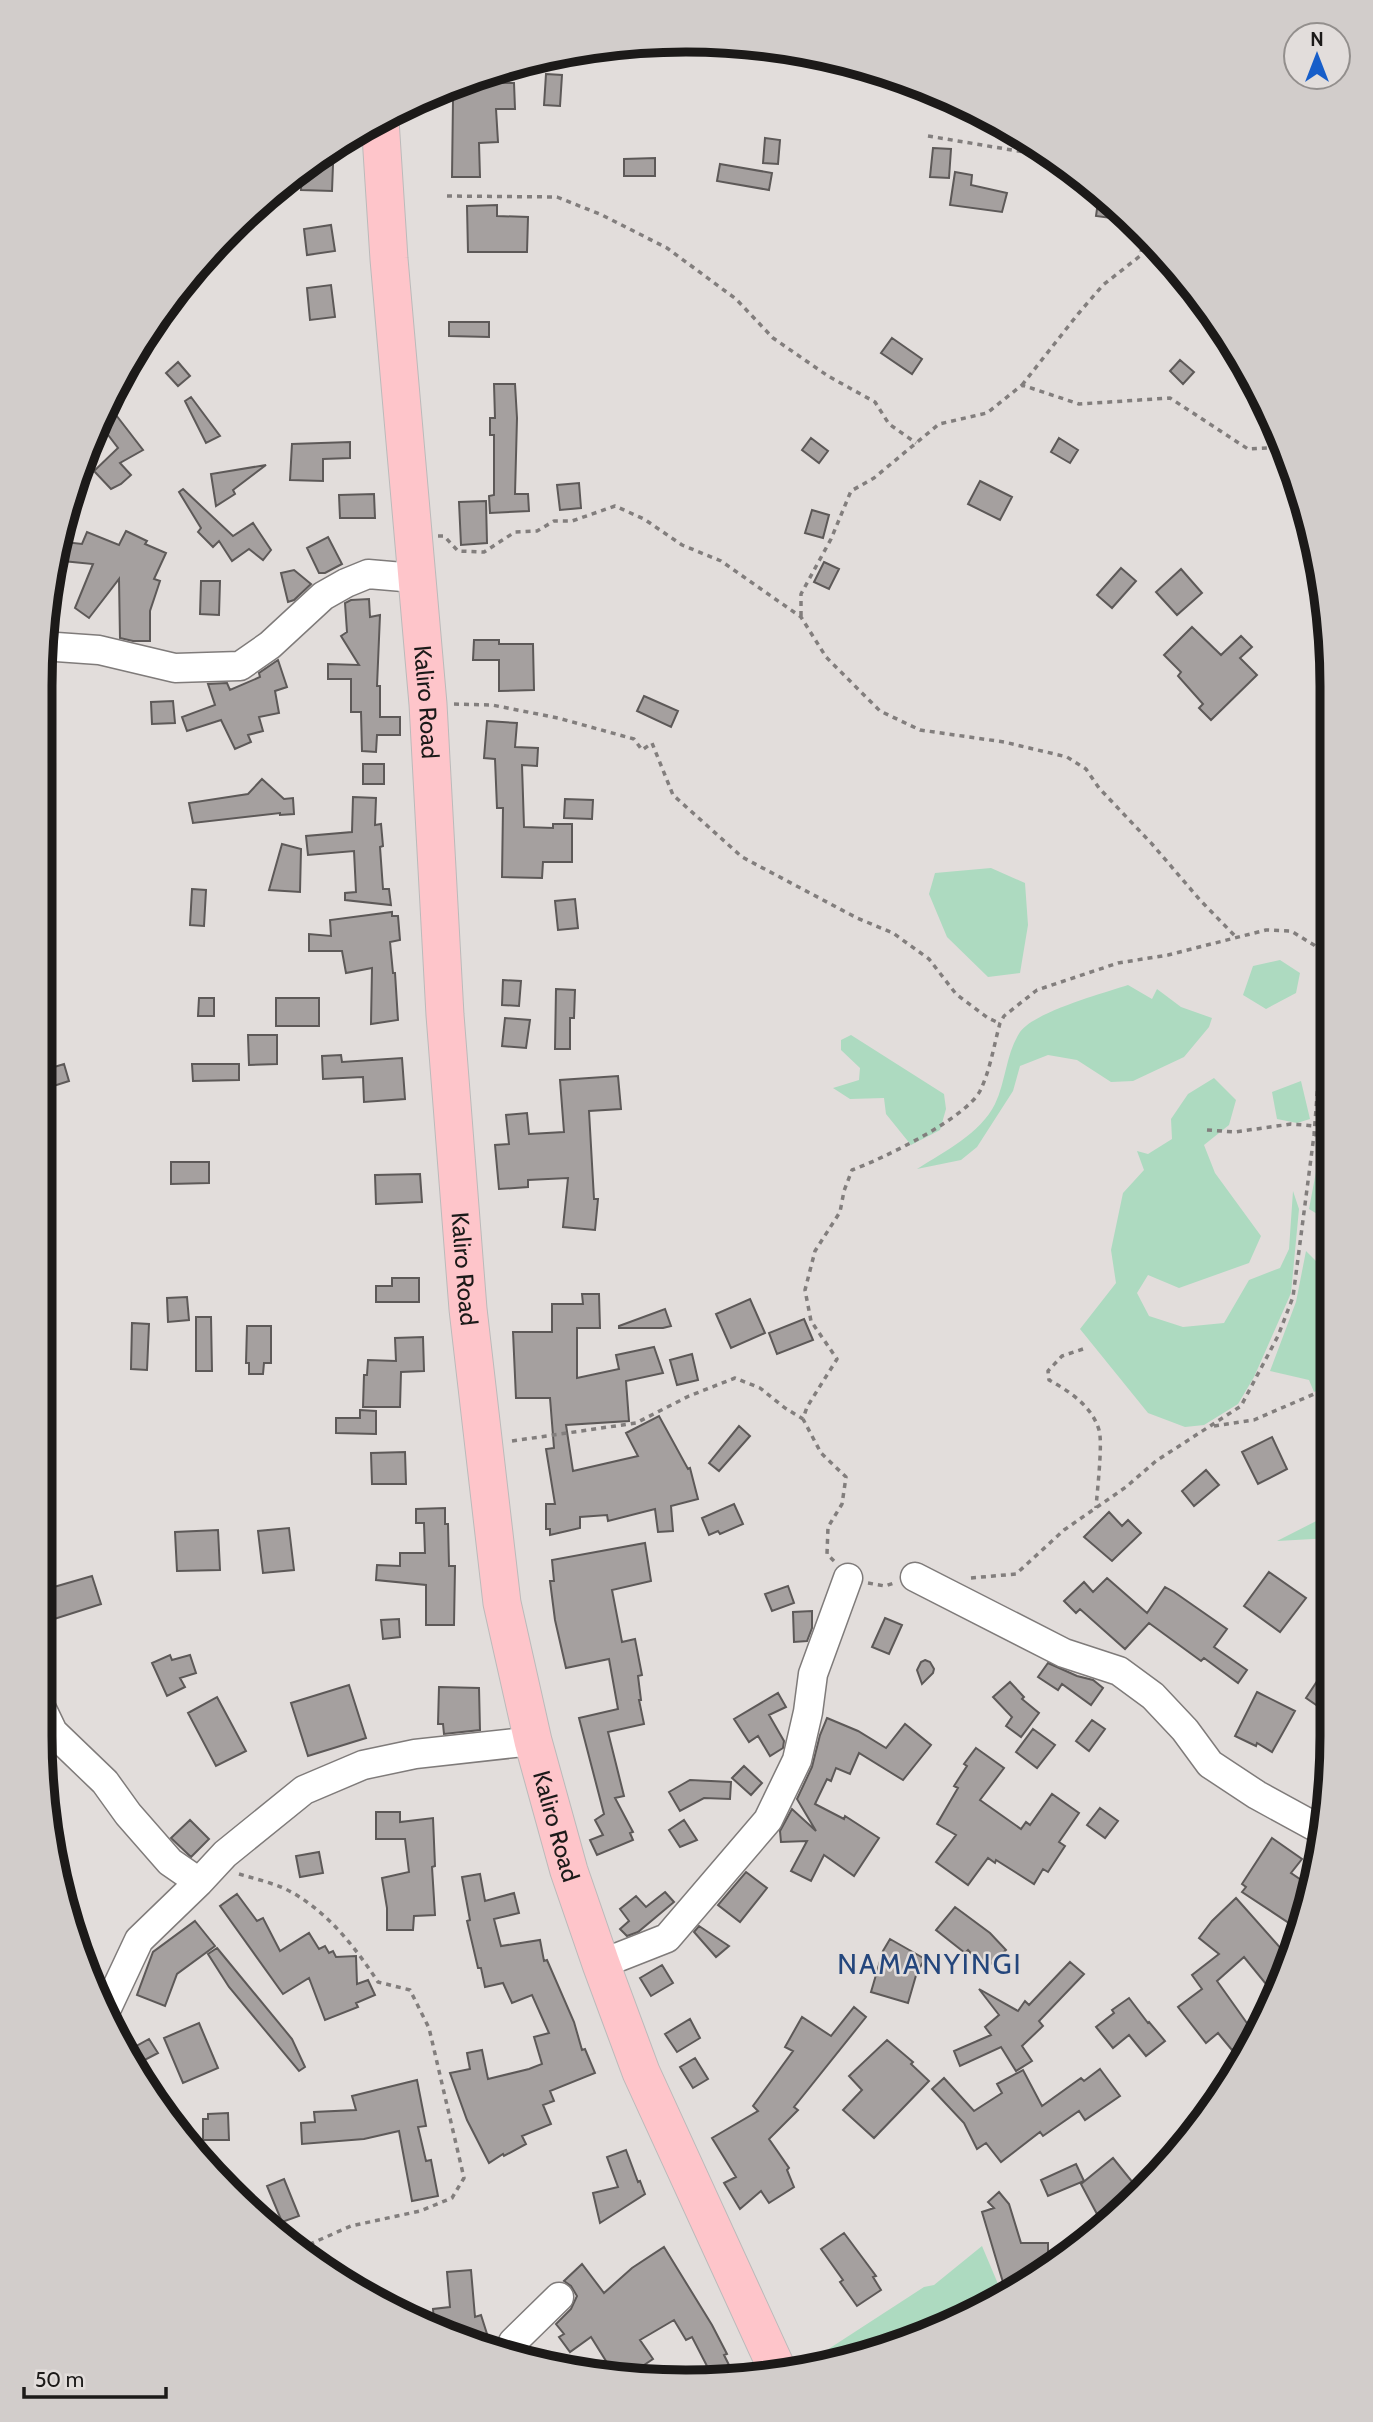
<svg xmlns="http://www.w3.org/2000/svg" width="1373" height="2422" font-family="Cabin,sans-serif">
<rect width="100%" height="100%" fill="#e2dddb"/>
<!-- green -->
<path fill="#addac0" d="M991,868L1025,883L1028,925L1020,973L988,977L947,937L929,894L935,873Z
M1280,960L1300,973L1296,993L1266,1009L1243,995L1253,966Z
M1128,985L1152,999L1157,989L1181,1007L1212,1018L1209,1027L1184,1057L1133,1081L1111,1082L1077,1060L1048,1055L1020,1066L1013,1091L977,1147L961,1160L917,1169C945,1151 980,1134 995,1104C1006,1081 1006,1053 1020,1032C1034,1012 1104,993 1128,985Z
M851,1035L944,1094L946,1109L940,1130L911,1145L886,1114L884,1098L850,1099L833,1088L859,1080L860,1068L841,1050V1040Z
M1214,1078L1236,1100L1229,1125L1204,1145L1215,1173L1261,1236L1249,1263L1179,1288L1148,1275L1137,1293L1149,1316L1183,1327L1224,1323L1249,1280L1280,1268L1289,1249L1293,1191L1299,1209L1291,1293L1254,1377L1238,1404L1204,1425L1185,1427L1148,1413L1080,1329L1116,1283L1111,1250L1123,1193L1144,1170L1137,1151L1148,1154L1172,1139L1171,1119L1188,1094Z
M1301,1081L1310,1119L1297,1123L1277,1119L1272,1092Z
M1329,1138V1221L1309,1209L1322,1140Z
M1306,1251L1317,1262L1330,1257V1385L1314,1392L1309,1380L1270,1371L1296,1302Z
M1330,1514L1331,1538L1277,1541Z
M982,2246L1001,2291L933,2333L810,2361L924,2287L934,2285Z"/>
<!-- building -->
<path fill="#a5a09f" stroke="#5d5958" stroke-width="2" d="M546,74L562,75L560,106L544,105Z
M474,79V83H514L515,109H496L498,142L479,143L480,177H452L453,100H450V88Z
M765,138L780,140L778,164L763,163Z
M933,148L951,149L949,178L930,177Z
M655,158V176H624V159Z
M308,164L333,165L332,191L301,190L302,168Z
M720,164L772,173L769,190L717,181Z
M955,172L972,175L971,185L1007,193L1002,212L950,205Z
M1099,195L1112,205L1133,221L1096,216Z
M497,205V216L528,217L527,252H468L467,206Z
M331,225L335,251L307,255L304,229Z
M331,285L335,317L310,320L307,288Z
M449,322H489V337L449,336Z
M892,338L922,359L912,374L881,353Z
M1180,360L1194,372L1183,384L1170,371Z
M178,362L190,376L178,386L166,373Z
M494,384H515L517,418L515,494H528L529,511L490,513L489,496L494,495V435H490V418H495Z
M191,397L220,436L206,443L185,401Z
M116,415L143,450L120,463L131,475L121,484L111,489L94,471L118,448L102,427Z
M811,438L828,451L819,463L802,450Z
M1059,438L1078,450L1070,463L1051,452Z
M350,442V458L323,459V481L290,480L292,444Z
M266,465L233,490L235,494L216,506L211,474Z
M980,481L1012,497L1000,520L968,504Z
M579,483L581,508L560,510L557,485Z
M183,489L233,536L253,523L271,550L263,560L249,549L232,561L219,541L213,547L198,532L201,528L179,492Z
M374,494L375,518H340L339,495Z
M486,501L487,543L461,545L459,502Z
M812,510L829,515L823,538L805,533Z
M126,531L147,541L145,544L166,553L154,579L160,581L150,611V641H133L120,638L119,579L89,618L75,608L93,564L63,561L65,542L82,544L87,532L119,545Z
M328,537L342,564L325,573H319L307,548Z
M824,562L839,569L829,589L814,582Z
M1121,568L1136,581L1112,608L1097,595Z
M1181,569L1202,593L1177,615L1156,592Z
M294,570L311,584L294,600L288,602L281,573Z
M201,581H220L219,615L200,614Z
M369,599L370,617L380,615L377,686H380V717H400V735H377L376,752L362,751L361,712H351V679H328V664L359,665L341,636L347,632L345,603L351,600Z
M1192,627L1221,655L1241,636L1252,647L1240,658L1257,675L1211,720L1199,708L1203,704L1178,676L1181,672L1164,655Z
M474,640H499V644H533L534,690L499,691V660H473Z
M278,660L287,687L275,691L279,713L259,717L263,731L248,735L251,742L235,749L221,720L187,731L182,717L215,705L208,684L227,683L230,690L260,677L259,673Z
M644,696L678,711L671,727L637,711Z
M173,701L175,723L152,724L151,702Z
M487,721L517,723L515,747L538,748L537,766L522,765L524,827L553,828V824H572V862H543L542,878L502,877L503,808H497L495,759L484,758Z
M363,764H384V784H363Z
M262,779L284,799L293,798L294,814L280,815V813L193,823L189,803L248,794Z
M353,797L376,798L375,825L381,824L383,846L380,847L383,889H389L391,905L345,900V893L356,892L354,851L308,855L306,836L352,832Z
M565,799L593,800L592,819L564,818Z
M282,844L301,849L300,892L269,890Z
M192,889L206,890L204,926L190,925Z
M575,899L578,928L558,930L555,901Z
M392,912V916H398L400,940L390,942L393,973H395L398,1020L371,1024L372,968L346,973L342,951H309V934L331,936L330,920Z
M503,980L521,981L519,1006L502,1005Z
M556,989L575,990L574,1018H570V1049H555Z
M199,998H214V1016H198Z
M276,998H319V1026H276Z
M505,1018L530,1020L526,1048L502,1046Z
M248,1035H277V1064L249,1065Z
M341,1055L342,1062L402,1058L405,1099L364,1102L363,1077L323,1079L322,1056Z
M64,1064L69,1081L41,1090V1071Z
M192,1064H239V1080L193,1081Z
M618,1076L621,1109L589,1111L594,1199H598L595,1230L563,1227L568,1178L528,1180V1187L499,1189L495,1145L509,1144L506,1115L527,1113L529,1134L564,1132L560,1080Z
M171,1162H209V1183L171,1184Z
M420,1174L422,1202L376,1204L375,1175Z
M392,1278H419V1302H376V1286H392Z
M582,1294H599L600,1328H577V1378L619,1369L616,1355L654,1347L663,1373L626,1381L629,1421L566,1425L573,1471L638,1456L626,1433L659,1416L688,1469L690,1468L698,1499L671,1506L673,1531L658,1532L655,1509L608,1521L607,1515L580,1517V1528L550,1535V1529H546V1504H555L546,1449L554,1448L550,1398H516L513,1332H552V1304H583Z
M187,1297L189,1320L168,1322L167,1298Z
M750,1299L765,1333L731,1348L716,1314Z
M665,1309L671,1326L663,1328H619V1326Z
M196,1317H211L212,1371H196Z
M804,1319L813,1340L777,1354L769,1333Z
M132,1323L149,1324L147,1370L131,1369Z
M247,1326H271V1363H264L263,1374H249V1363H246Z
M423,1337L424,1371L401,1372L400,1407H363L364,1375H367L368,1360L396,1361L395,1338Z
M692,1354L698,1380L677,1385L670,1360Z
M360,1410L376,1411V1434L336,1433V1418H360Z
M739,1426L750,1436L719,1471L709,1463Z
M1272,1437L1287,1469L1258,1484L1242,1452Z
M405,1452L406,1484H372L371,1453Z
M1206,1470L1219,1485L1194,1506L1182,1491Z
M734,1504L743,1524L720,1534L718,1531L709,1535L702,1518Z
M445,1508V1524H448L449,1566H455L454,1625H426V1585L376,1580L377,1565L400,1566V1553H425L424,1523H416V1509Z
M1109,1512L1122,1526L1128,1520L1141,1533L1112,1561L1084,1537Z
M289,1528L294,1570L263,1573L258,1531Z
M218,1530L220,1570L177,1571L175,1532Z
M645,1543L651,1581L612,1590L622,1642L635,1639L642,1675L638,1676L641,1700H639L644,1724L608,1732L624,1796L615,1798L633,1832L630,1833L633,1840L597,1855L590,1840L603,1835L595,1820L604,1814L579,1718L618,1709L609,1659L566,1668L555,1620L550,1581H554L552,1560Z
M1269,1572L1306,1598L1280,1632L1244,1606Z
M92,1576L101,1604L48,1621L40,1591Z
M1107,1578L1147,1613L1165,1587L1174,1592L1227,1629L1214,1647L1247,1670L1238,1683L1204,1658L1201,1661L1149,1623L1125,1649L1080,1609L1076,1613L1064,1601L1084,1582L1093,1592Z
M788,1586L794,1603L772,1611L765,1594Z
M812,1611V1628L807,1641L794,1642L793,1612Z
M885,1618L902,1625L889,1654L872,1647Z
M399,1619L400,1637L383,1639L381,1620Z
M170,1655L172,1660L190,1655L196,1673L180,1678L185,1687L167,1696L152,1663Z
M925,1660L930,1662L934,1669L933,1673L922,1684L917,1670L921,1662Z
M1331,1660V1715L1306,1698Z
M1048,1663L1077,1676L1093,1680L1103,1688L1091,1705L1062,1684L1058,1690L1038,1677Z
M1010,1682L1024,1697L1022,1699L1039,1713L1021,1737L1006,1726L1012,1717L993,1697Z
M349,1685L366,1738L308,1756L291,1703Z
M439,1687L479,1688L480,1730L444,1734L443,1724H438Z
M1257,1692L1295,1711L1272,1752L1257,1743L1256,1746L1235,1736Z
M778,1693L786,1707L769,1715L784,1741L783,1748L770,1756L758,1736L749,1742L734,1719Z
M217,1697L246,1751L216,1766L188,1713Z
M827,1718L858,1731L886,1748L905,1724L931,1745L903,1780L859,1753L850,1774L836,1768L831,1781L827,1779L815,1804L844,1819L845,1816L879,1838L854,1876L824,1855L811,1881L791,1871L807,1841L781,1842L780,1831L792,1809L816,1831L797,1799L812,1767L820,1735Z
M1092,1720L1105,1729L1089,1751L1076,1741Z
M1033,1729L1055,1745L1037,1768L1016,1752Z
M976,1748L1004,1768L980,1800L1021,1829L1026,1822L1030,1825L1052,1794L1079,1813L1059,1842L1065,1846L1048,1872L1043,1869L1034,1884L996,1860L995,1863L988,1858L968,1885L936,1862L956,1835L937,1824L958,1788L954,1786L967,1766L964,1764Z
M744,1766L762,1783L751,1795L732,1778Z
M690,1780L731,1782L730,1799L704,1798L680,1811L669,1792Z
M1100,1808L1118,1821L1105,1838L1087,1825Z
M376,1812H400V1822L433,1818L435,1866L432,1867L435,1915L414,1916L413,1930H387V1908L382,1878L409,1872L405,1839H376Z
M190,1820L209,1839L191,1857L171,1838Z
M684,1820L697,1840L680,1847L669,1830Z
M1272,1838L1302,1859L1291,1873L1310,1886L1304,1913L1295,1927L1242,1892L1246,1887L1242,1884Z
M319,1852L323,1873L300,1877L296,1856Z
M746,1872L767,1888L740,1922L718,1905Z
M480,1874L485,1901L514,1893L519,1913L494,1919L501,1946L540,1940L544,1961L547,1960L574,2022L582,2050L585,2049L595,2073L550,2091L554,2101L543,2105L551,2124L522,2136L526,2144L504,2156L503,2154L489,2163L467,2120L450,2073L470,2069L467,2053L482,2050L488,2079L529,2069L542,2064L534,2037L549,2033L532,1995L512,2003L503,1983L485,1987L481,1968H478L467,1921L470,1920L462,1877Z
M665,1892L674,1902L638,1932L627,1936L620,1929L629,1921L620,1909L636,1896L646,1907Z
M237,1894L257,1921L263,1918L280,1951L309,1933L319,1949L325,1946L329,1953L333,1951L336,1957L356,1956L357,1984L368,1980L375,1995L356,2003L358,2007L325,2020L309,1978L283,1994L220,1906Z
M1236,1898L1291,1960L1275,1995L1244,1957L1217,1981L1254,2033L1232,2050L1218,2033L1206,2043L1178,2007L1202,1989L1192,1975L1219,1954L1199,1938L1212,1921Z
M955,1907L990,1933L1006,1950L985,1969L968,1950L965,1953L936,1930Z
M195,1921L215,1946L177,1974L165,2006L137,1995L153,1952Z
M699,1926L729,1946L716,1957L694,1932Z
M890,1939L925,1959L917,1972L908,2003L871,1992L883,1951Z
M217,1948L292,2039L305,2067L299,2071L229,1987L208,1954Z
M1070,1962L1084,1974L1039,2021L1043,2026L1022,2046L1032,2061L1016,2071L1001,2047L960,2066L954,2051L991,2035L985,2027L999,2015L979,1989L1018,2011L1025,2001L1029,2005Z
M662,1965L673,1983L651,1996L640,1978Z
M1129,1998L1148,2023L1149,2022L1165,2041L1146,2056L1129,2035L1113,2048L1096,2027L1114,2013L1112,2010Z
M854,2007L866,2017L794,2107L798,2110L769,2139L789,2168L787,2170L794,2187L769,2203L761,2191L740,2209L724,2183L736,2177L712,2138L758,2111L753,2106L793,2051L785,2047L802,2017L831,2036Z
M690,2019L700,2038L677,2052L665,2034Z
M199,2023L218,2068L183,2083L164,2038Z
M149,2039L158,2053L139,2063L131,2049Z
M887,2040L913,2062L911,2064L929,2081L874,2138L843,2110L862,2090L849,2076Z
M695,2058L708,2079L693,2088L680,2067Z
M1100,2069L1120,2096L1085,2120L1079,2111L1043,2136L1040,2132L1001,2162L986,2143L977,2149L964,2123L932,2089L944,2078L974,2111L1002,2093L997,2084L1023,2070L1042,2106L1081,2078L1084,2081Z
M417,2080L426,2126L418,2127L426,2161L431,2160L438,2196L412,2201L399,2131L364,2139L302,2144L301,2123L315,2122L314,2112L356,2110L352,2096Z
M228,2113L229,2140H203V2119H208V2114Z
M626,2150L638,2182L640,2181L645,2194L600,2223L593,2193L618,2187L607,2157Z
M1113,2158L1138,2189L1097,2214L1081,2184Z
M1076,2164L1084,2181L1048,2196L1041,2180Z
M284,2179L299,2216L282,2222L267,2186Z
M999,2192L1009,2204L1021,2243H1048V2262L1005,2289L982,2212L994,2208L988,2202Z
M844,2233L876,2276L873,2277L881,2290L857,2306L840,2282L843,2280L821,2249Z
M664,2247L712,2325L727,2354L724,2355L736,2379L728,2380L685,2376L707,2366L692,2337L686,2340L674,2320L640,2340L653,2359L635,2371L611,2369L591,2337L570,2352L559,2337L564,2334L556,2324L571,2309L577,2296L571,2286L564,2281L582,2264L604,2293L632,2268Z
M471,2270L475,2317L481,2315L487,2334L473,2339L434,2321L433,2309L450,2307L447,2272Z"/>
<g fill="none" stroke-linecap="round" stroke-linejoin="round">
<defs>
<path id="minor" d="M42,646L99,650L175,668L240,666L270,645L323,596L346,583L368,574L415,578
M915,1577L1064,1653L1119,1671L1153,1696L1185,1730L1210,1764L1257,1795L1321,1830
M40,1705L53,1732L105,1782L128,1814L170,1862L199,1882
M601,1964L667,1938L768,1820L797,1760L808,1712L813,1674L848,1578
M108,2006L139,1940L199,1882L225,1854L304,1790L363,1765L415,1754L533,1741
M513,2357V2342L559,2297"/>
<g id="major">
<path id="s1" d="M380,120L389,259L428,704L445,1015L468,1309L502,1603L533,1741L569,1871L601,1964L641,2072L777,2369"/>
</g>
</defs>
<!-- minor casing -->
<use href="#minor" stroke="#7f7b7a" stroke-width="31"/>
<!-- major casing -->
<use href="#major" stroke="#bbbaba" stroke-width="39"/>
<!-- path -->
<path stroke="#827e7d" stroke-width="3.5" stroke-dasharray="5 5" stroke-linecap="butt" d="M928,136L1048,156
M447,196L557,197L602,215L667,248L736,299L773,338L828,376L875,402L889,424L916,443
M1022,385L1078,314L1103,285L1140,256L1146,232
M438,536H444L458,551L484,552L515,532L537,531L554,521H572L615,506L644,519L682,545L721,561L801,617L826,657L880,711L920,730L1004,742L1067,757L1086,769L1099,788L1152,844L1200,900L1236,937
M801,616V594L831,539L851,491L874,478L939,424L987,413L1022,385L1079,404L1170,398L1248,449L1283,447
M454,704L492,705L558,718L634,739L642,750L652,743L673,795L742,857L857,918L893,933L929,959L956,994L988,1018L999,1023
M1207,1130L1235,1132L1291,1124L1315,1126
M1314,1135L1329,1131
M1083,1349L1062,1356L1048,1371L1049,1380C1069,1391 1092,1406 1099,1430C1103,1443 1097,1492 1096,1508
M1214,1426L1254,1420L1330,1387
M512,1441L636,1423L689,1396L735,1378L760,1388L785,1408L803,1419
M834,1561L827,1554L828,1527L842,1504L846,1477L821,1453L803,1419L807,1407L837,1359L811,1321L805,1290L815,1251L840,1212L844,1191L852,1170C882,1159 965,1119 980,1091C990,1071 994,1045 1000,1023L1004,1016L1037,990L1118,963L1168,955L1266,930L1291,931L1314,945L1329,961
M971,1578L1016,1574L1064,1530L1126,1487L1156,1461L1241,1406L1278,1336L1293,1297L1314,1135L1319,1070L1329,1007
M868,1583L885,1586L894,1583
M239,1874C253,1878 268,1882 281,1887C322,1905 354,1945 378,1982L410,1990L429,2028L464,2178L452,2198L420,2211L351,2226L301,2248"/>
<!-- minor -->
<use href="#minor" stroke="#fff" stroke-width="28"/>
<!-- major -->
<use href="#major" stroke="#fec5ca" stroke-width="37"/>
</g>
<g text-anchor="middle" dominant-baseline="central" stroke-width="5" stroke-linejoin="round" paint-order="stroke">
<!-- street labels -->
<g font-size="24" fill="#1c1a19" stroke="#e2dddb">
<text stroke="none"><textPath href="#s1" startOffset="584">Kaliro Road</textPath></text>
<text stroke="none"><textPath href="#s1" startOffset="1152">Kaliro Road</textPath></text>
<text stroke="none"><textPath href="#s1" startOffset="1718">Kaliro Road</textPath></text>
</g>
<!-- quarter labels -->
<g font-size="28" letter-spacing="2" fill="#24467c" stroke="#e2dddb">
<text x="930" y="1964">NAMANYINGI</text>
</g>
</g>
<!-- crop -->
<path d="M0 0H1373V2422H0ZM686 52H686A634 634 0 0 1 1320 686V1736A634 634 0 0 1 686 2370H686A634 634 0 0 1 52 1736V686A634 634 0 0 1 686 52Z" fill="#d2cdcb" fill-rule="evenodd"/>
<path fill="none" stroke="#1c1a19" stroke-width="9" d="M686 52H686A634 634 0 0 1 1320 686V1736A634 634 0 0 1 686 2370H686A634 634 0 0 1 52 1736V686A634 634 0 0 1 686 52Z"/>
<!-- north arrow -->
<g transform="translate(1317 56)"><circle r="33" fill="#e2dddb" stroke="#938f8d" stroke-width="2"/>
<path d="M0-5L12 26L0 18L-12 26Z" fill="#175ec9"/>
<text y="-10" font-size="19" font-weight="bold" text-anchor="middle" fill="#1c1a19">N</text>
</g>
<!-- scale -->
<path d="M24 2387v10h142v-10" fill="none" stroke="#1c1a19" stroke-width="3.5"/>
<text x="35" y="2387" font-size="21" fill="#1c1a19" stroke="#e2dddb" stroke-width="5" paint-order="stroke">50 m</text>
</svg>
